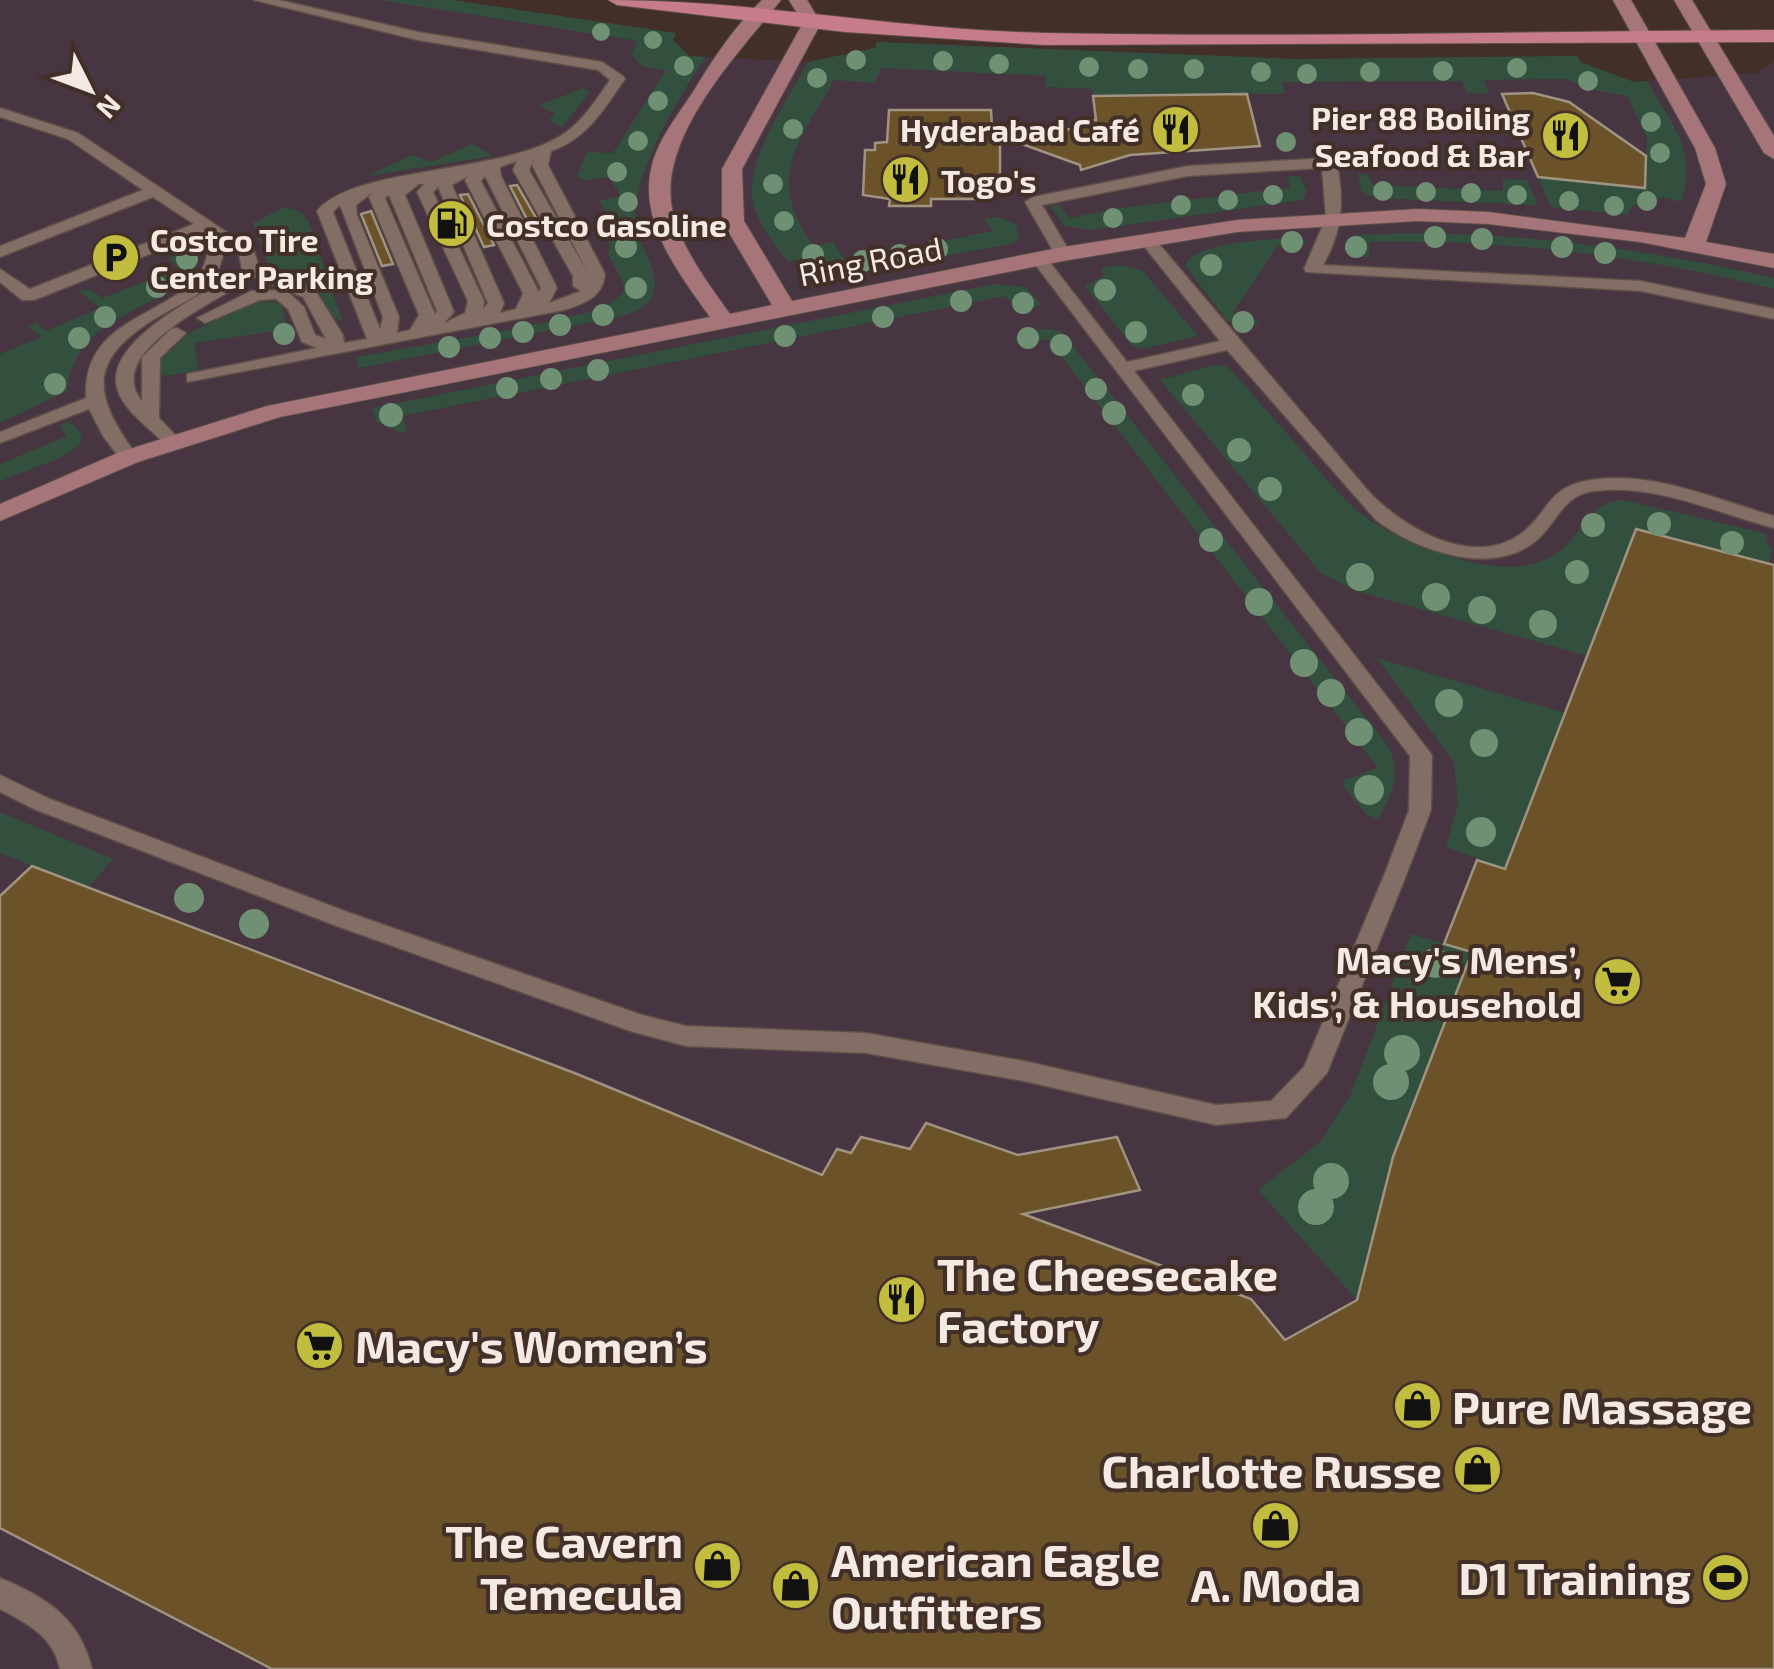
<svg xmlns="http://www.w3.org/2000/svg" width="1774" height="1669" font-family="'Exo 2',sans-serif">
<rect width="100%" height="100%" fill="#412f28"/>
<!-- commercial -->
<path fill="#473641" d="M0,0H452L676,33L673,40L689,56L808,62L875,48L877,42L1294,59L1577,56L1581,62L1634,82L1757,73L1774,61V1669H0Z"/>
<!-- green -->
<path fill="#334f3d" d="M380,0H452L676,33L673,40L689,56L706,57C678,97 635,170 635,219C635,244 661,267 653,293C649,307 636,311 624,316L359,368L356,357L515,329L603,309L623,293L624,285L608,254L613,223L599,201L621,196L609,177L585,181L577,176L587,152L613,153L666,70L643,67L631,54L638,41Z
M877,42L1294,59L1577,56L1581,62L1634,82L1647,81C1672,126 1698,149 1681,202L1663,197L1632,206L1627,215L1551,207L1538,177L1645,188L1647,138L1627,96L1588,89L1565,79L1484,80L1489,93H1467L1462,81L1282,82L1285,94L1093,95L1092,89L1046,87V76L882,68L874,83L834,80C798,145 765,175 813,246L833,242L845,260L993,231L984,219L998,217L1016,224L1019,239L1011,244L845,274L840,266L805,258L788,262C772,242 749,213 752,184C755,147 790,95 808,62L875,48Z
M584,88L590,92L562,127L549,120L555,114L539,105Z
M472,144L493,156L367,176L412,155L431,162Z
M1358,174H1367L1373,185L1503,191V179L1527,180L1538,205L1375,198L1361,191Z
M1288,176H1299L1307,190L1303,200L1091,230L1065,226L1050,206L1059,205L1070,218L1119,208L1290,188Z
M284,207L299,211L308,220L342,320L332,318L318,291L268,263L253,223Z
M1416,233C1537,234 1656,251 1774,278V289C1642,256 1505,239 1369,242V257L1353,256L1344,250L1357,235Z
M1297,237L1308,243L1277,246L1233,313L1259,322L1252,328L1227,321L1185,265C1195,241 1272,240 1297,237Z
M184,251H191L197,259L191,273C147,317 76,315 67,391L0,423V354L41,337L28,326L36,323L46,331L100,308L79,291L89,289L103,298L179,268L168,258Z
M1121,265L1143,271L1198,336L1141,349L1131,345L1085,286L1104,276L1101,268Z
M995,284L1026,287L1041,304C1026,314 1016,307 1005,296L402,416L407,430L402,433L377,422L372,408Z
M253,301L275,302L282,307L291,342L279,343L274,331L195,343L198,370L167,376L160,374V360L188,334Z
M1040,329L1061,331L1388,746C1402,775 1393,792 1378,819L1367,815L1344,787V780L1378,768L1048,339L1029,342L1013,339Z
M1217,364L1228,367C1255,397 1282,428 1309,459C1327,480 1346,504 1368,519C1393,536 1424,549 1452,557C1477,564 1503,570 1528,565C1585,554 1576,502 1624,500L1767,534L1766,541L1773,551L1769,563L1636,529L1587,656L1356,591L1321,573L1160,380Z
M69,421L82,434L80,445L60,458L0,481V464L67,436L59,426Z
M1377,658L1565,713L1505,869L1446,847L1458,804L1454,762Z
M0,812L113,859L88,888L0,853Z
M1411,934L1472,952L1393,1157L1357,1300L1258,1190L1321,1141L1351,1094Z"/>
<!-- building -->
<path fill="#6b5228" stroke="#9f9381" stroke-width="2.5" d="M1533,93L1569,102L1646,156L1645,188L1538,177L1502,94Z
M1247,94L1260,146L1130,155L1081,170L1080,165L1000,136V194H986V199H931V206H889L890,199L863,195L865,150H875V143L887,142L889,110H991L992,126H999V131L1077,129L1076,120H1096L1093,96Z
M517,185L546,235L536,237L510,186Z
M468,194L494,245L484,247L460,195Z
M371,211L393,264L382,266L361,214Z
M1636,529L1774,565V1669H272L0,1528V896L32,866L577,1074L822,1175L837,1149L851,1153L861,1137L910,1149L926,1123L1018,1155L1117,1137L1140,1190L1023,1214L1251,1299L1285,1340L1357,1300L1393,1157L1472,952L1444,944L1477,860L1505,869Z"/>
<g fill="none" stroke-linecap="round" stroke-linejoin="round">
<defs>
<path id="lane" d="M254,0H279L418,32L602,62L623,76L625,79C604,109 587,139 551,151L548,165L605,274C603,297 584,304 564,310L187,382V374L317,348L302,342L288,309L276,299L260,300L205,323L197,318L251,291L286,290L304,307L315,335L326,339L303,297L253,277C222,299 101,351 142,401V357L171,329L177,328L186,333L160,358L159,418L182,442L173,447L167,446C152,430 128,414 119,394C96,341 210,292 242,269L237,245L227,242C222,257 220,273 209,285C196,298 178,305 163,314C87,358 90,392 138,457L136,461H122L103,436L89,409L0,443V432L86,398C83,323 153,320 195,280C206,269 207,251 213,237L205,232L34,300H22L0,282V269L30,289L194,224L153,197L0,257V246L143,190L68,139L0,117V108L78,133L228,233L250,239L259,267L315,290L343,335L344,343L367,339L317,211C355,165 505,175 565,133C584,120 597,98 610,80L598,70L418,40ZM534,159L532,165L589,275L529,170ZM517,161L513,170L573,276V286L581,291L549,303L557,288L501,176L500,167ZM468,176L465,180L523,293L516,309L500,313L504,303L452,185ZM485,176L541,288L539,292L481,181ZM419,184H424L417,192L468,301L465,313L444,323L454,312L405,195ZM438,187L488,303L483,309L484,301L433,192ZM373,192L369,197L419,315L410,330L397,333L399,317L357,215L356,205ZM389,195L437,311L435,314L385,198ZM340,205L383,317L380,329L333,212Z
M1329,158L1337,163C1344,202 1343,230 1323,265L1641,281L1774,309V319L1641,291L1306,272L1304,269L1326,218L1322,168L1188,176L1042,205L1071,254L1063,259L1055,254L1025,202L1033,197L1188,166Z
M1147,235L1153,237L1370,493C1405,529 1474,569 1522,533C1548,513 1547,489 1585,481C1646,468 1716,499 1774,516V528C1716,513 1656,483 1595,491C1564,494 1559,519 1539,538C1496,579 1416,551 1376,520L1227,350L1134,371L1432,755L1431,810L1407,873L1327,1073L1286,1118L1216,1125L1024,1081L866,1053L686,1046L630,1031L334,925L34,809L0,792V775L50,799L350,913L642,1015L686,1026L866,1033L1024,1061L1216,1105L1271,1101L1304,1067L1385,873L1409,810L1410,756L1031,259L1045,256L1127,362L1220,341L1139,240Z
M0,1578C46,1597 80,1618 92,1669H60C53,1636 28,1624 0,1609Z"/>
<path id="secondary" d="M762,0H781C738,54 655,139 673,213C683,251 708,283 730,314L772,305L722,221V169L803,23L789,0H807L821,23L742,169L744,221L792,301L1063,247L1237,220L1418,209L1488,212L1685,238L1706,184L1695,148L1613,0H1631L1715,148L1726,184L1706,242L1774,254V268L1640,242L1488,224L1418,221L1237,232L1063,261L280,417L138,462L0,521V504L120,452L267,406L710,317C680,275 637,221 652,165C659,138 678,115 693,92C713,59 734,27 762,0Z
M1674,0H1692L1774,136V159L1764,153Z"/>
<path id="primary" d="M608,0C754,0 900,30 1046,33C1288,38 1532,31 1774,30V42L1044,45L845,32L617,5Z"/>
</defs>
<!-- lane casing -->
<use href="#lane" stroke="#5d4e47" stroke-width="3"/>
<!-- secondary casing -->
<use href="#secondary" stroke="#5d4e47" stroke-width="2"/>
<!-- primary casing -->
<use href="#primary" stroke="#5d4e47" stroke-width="2"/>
<!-- lane -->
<use href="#lane" fill="#836e66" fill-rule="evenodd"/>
<!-- secondary -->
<use href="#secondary" fill="#a57579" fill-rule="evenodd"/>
<!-- primary -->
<use href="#primary" fill="#c67c8b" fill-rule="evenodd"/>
</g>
<!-- trees -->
<g fill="#709073">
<circle cx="601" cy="32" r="9"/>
<circle cx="653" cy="40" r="9"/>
<circle cx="856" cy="60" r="10"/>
<circle cx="943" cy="61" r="10"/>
<circle cx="999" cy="64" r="10"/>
<circle cx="684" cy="66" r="10"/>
<circle cx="1089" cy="67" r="10"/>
<circle cx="1517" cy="68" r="10"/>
<circle cx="1138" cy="69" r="10"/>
<circle cx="1194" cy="69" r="10"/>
<circle cx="1443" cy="71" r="10"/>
<circle cx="1261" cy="72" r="10"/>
<circle cx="1370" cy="72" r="10"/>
<circle cx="1307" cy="74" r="10"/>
<circle cx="817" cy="78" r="10"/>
<circle cx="1588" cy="81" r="10"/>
<circle cx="658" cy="101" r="10"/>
<circle cx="1651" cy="122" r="10"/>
<circle cx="793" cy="129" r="10"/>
<circle cx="638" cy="141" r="10"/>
<circle cx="1286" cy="142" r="10"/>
<circle cx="1660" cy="153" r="10"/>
<circle cx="617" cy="172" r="10"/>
<circle cx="773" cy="184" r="10"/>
<circle cx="1383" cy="191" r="10"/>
<circle cx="1426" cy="192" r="10"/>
<circle cx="1471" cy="193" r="10"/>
<circle cx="1273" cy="195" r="10"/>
<circle cx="1517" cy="195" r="10"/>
<circle cx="1228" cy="200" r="10"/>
<circle cx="1569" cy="201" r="10"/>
<circle cx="1647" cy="201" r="10"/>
<circle cx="628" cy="202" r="10"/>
<circle cx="1181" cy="205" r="10"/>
<circle cx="1614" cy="206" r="10"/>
<circle cx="1113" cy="218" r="10"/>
<circle cx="784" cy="221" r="10"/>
<circle cx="1435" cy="237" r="11"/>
<circle cx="1482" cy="239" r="11"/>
<circle cx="1292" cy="242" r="11"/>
<circle cx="626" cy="247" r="11"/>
<circle cx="1356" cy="247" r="11"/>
<circle cx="1562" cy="247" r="11"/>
<circle cx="937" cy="249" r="11"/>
<circle cx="1605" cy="253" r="11"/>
<circle cx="813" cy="255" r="11"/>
<circle cx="900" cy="255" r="11"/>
<circle cx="187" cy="259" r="11"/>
<circle cx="863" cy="261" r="11"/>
<circle cx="1211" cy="265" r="11"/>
<circle cx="157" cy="287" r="11"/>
<circle cx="636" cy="288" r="11"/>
<circle cx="1105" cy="290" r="11"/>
<circle cx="961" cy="301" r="11"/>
<circle cx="1023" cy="303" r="11"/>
<circle cx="603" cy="315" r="11"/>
<circle cx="105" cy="317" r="11"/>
<circle cx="883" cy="317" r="11"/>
<circle cx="1243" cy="322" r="11"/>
<circle cx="560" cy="325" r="11"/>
<circle cx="523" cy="332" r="11"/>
<circle cx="1136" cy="332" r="11"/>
<circle cx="284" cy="334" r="11"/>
<circle cx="785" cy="336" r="11"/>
<circle cx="79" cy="338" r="11"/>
<circle cx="490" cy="338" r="11"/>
<circle cx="1028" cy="338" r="11"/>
<circle cx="1061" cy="345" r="11"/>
<circle cx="449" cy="347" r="11"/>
<circle cx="598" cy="370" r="11"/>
<circle cx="551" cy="379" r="11"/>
<circle cx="55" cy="384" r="11"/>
<circle cx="507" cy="388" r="11"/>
<circle cx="1096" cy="389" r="11"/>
<circle cx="1193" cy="395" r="11"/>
<circle cx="1114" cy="413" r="12"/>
<circle cx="391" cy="415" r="12"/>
<circle cx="1239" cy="450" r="12"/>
<circle cx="1270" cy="489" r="12"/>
<circle cx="1659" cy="524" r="12"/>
<circle cx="1593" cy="525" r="12"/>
<circle cx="1211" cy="540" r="12"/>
<circle cx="1732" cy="543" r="12"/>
<circle cx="1577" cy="572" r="12"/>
<circle cx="1360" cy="577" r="14"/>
<circle cx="1436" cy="597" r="14"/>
<circle cx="1259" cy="602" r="14"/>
<circle cx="1482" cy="610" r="14"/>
<circle cx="1543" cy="624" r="14"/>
<circle cx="1304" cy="663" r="14"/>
<circle cx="1331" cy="693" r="14"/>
<circle cx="1449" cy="703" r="14"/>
<circle cx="1359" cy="732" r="14"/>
<circle cx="1484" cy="743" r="14"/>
<circle cx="1369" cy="790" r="15"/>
<circle cx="1481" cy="832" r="15"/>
<circle cx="189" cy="898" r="15"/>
<circle cx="254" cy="924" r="15"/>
<circle cx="1435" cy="963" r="15"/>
<circle cx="1402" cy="1053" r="18"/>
<circle cx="1391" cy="1082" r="18"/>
<circle cx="1331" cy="1181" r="18"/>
<circle cx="1316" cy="1207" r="18"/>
</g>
<!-- icons -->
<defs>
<symbol id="restaurant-disc" viewBox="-11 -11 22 22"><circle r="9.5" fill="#c2bd3f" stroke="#412f28"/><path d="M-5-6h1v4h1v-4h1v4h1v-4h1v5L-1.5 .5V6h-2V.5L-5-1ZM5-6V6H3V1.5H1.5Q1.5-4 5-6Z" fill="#111"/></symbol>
<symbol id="fuel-disc" viewBox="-11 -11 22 22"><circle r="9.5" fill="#c2bd3f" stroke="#412f28"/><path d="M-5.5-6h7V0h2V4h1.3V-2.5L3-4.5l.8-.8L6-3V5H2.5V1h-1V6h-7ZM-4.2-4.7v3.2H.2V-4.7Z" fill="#111"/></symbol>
<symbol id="parking-disc" viewBox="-11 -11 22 22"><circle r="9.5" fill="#c2bd3f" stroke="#412f28"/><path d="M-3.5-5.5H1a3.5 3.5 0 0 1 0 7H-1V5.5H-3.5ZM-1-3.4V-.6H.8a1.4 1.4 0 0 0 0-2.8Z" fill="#111"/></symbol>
<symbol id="supermarket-disc" viewBox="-11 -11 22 22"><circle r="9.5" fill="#c2bd3f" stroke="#412f28"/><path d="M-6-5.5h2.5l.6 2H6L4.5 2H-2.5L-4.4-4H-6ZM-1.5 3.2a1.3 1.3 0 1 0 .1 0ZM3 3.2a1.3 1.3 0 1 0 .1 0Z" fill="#111"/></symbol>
<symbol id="shop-disc" viewBox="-11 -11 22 22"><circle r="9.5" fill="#c2bd3f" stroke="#412f28"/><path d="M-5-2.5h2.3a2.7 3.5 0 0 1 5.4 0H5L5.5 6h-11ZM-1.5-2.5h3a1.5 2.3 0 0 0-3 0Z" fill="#111"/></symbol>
<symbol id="stadium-disc" viewBox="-11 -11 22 22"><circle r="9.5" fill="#c2bd3f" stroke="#412f28"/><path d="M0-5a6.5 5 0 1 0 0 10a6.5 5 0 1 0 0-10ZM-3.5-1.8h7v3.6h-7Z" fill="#111"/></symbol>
</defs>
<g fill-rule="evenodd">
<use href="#restaurant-disc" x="1148" y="102" width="55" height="55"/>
<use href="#restaurant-disc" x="1538" y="108" width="55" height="55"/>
<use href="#restaurant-disc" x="878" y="152" width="55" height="55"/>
<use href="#fuel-disc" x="424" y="196" width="55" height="55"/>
<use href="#parking-disc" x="88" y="230" width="55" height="55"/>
<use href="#supermarket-disc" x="1590" y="954" width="55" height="55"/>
<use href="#restaurant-disc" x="874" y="1272" width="55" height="55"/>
<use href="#supermarket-disc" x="292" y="1318" width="55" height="55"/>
<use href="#shop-disc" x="1390" y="1378" width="55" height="55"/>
<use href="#shop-disc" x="1450" y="1442" width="55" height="55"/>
<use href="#shop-disc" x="1248" y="1498" width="55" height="55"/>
<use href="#shop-disc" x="690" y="1538" width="55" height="55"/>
<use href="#stadium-disc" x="1698" y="1550" width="55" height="55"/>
<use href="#shop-disc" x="768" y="1558" width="55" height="55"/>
</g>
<g text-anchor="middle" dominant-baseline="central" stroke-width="8" stroke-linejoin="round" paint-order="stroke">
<!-- far-poi labels -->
<g font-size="32" font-weight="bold" fill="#f5e9e4" stroke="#412f28" text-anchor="start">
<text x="1530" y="117" text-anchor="end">Pier 88 Boiling<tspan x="1530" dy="37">Seafood &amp; Bar</tspan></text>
<text x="1140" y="129" text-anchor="end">Hyderabad Café</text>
<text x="941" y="180">Togo's</text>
<text x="486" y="224">Costco Gasoline</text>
<text x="150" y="239">Costco Tire<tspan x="150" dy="37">Center Parking</tspan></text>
</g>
<!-- far-street labels -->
<g font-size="32" fill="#f5e9e4" stroke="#412f28">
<text transform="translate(870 260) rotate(-11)">Ring Road</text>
</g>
<!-- poi labels -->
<g font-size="38" font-weight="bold" fill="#f5e9e4" stroke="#412f28" text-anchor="end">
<text x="1582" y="959">Macy's Mens’,<tspan x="1582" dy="44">Kids’, &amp; Household</tspan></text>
</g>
<!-- near-poi labels -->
<g font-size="45" font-weight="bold" fill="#f5e9e4" stroke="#412f28" text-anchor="start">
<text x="937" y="1273">The Cheesecake<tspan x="937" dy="52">Factory</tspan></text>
<text x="355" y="1345">Macy's Women’s</text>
<text x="1452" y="1406">Pure Massage</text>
<text x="1442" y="1470" text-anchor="end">Charlotte Russe</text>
<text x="683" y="1540" text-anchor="end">The Cavern<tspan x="683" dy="52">Temecula</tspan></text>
<text x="831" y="1559">American Eagle<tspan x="831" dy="52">Outfitters</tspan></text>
<text x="1691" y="1577" text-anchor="end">D1 Training</text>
<text x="1276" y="1584" text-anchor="middle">A. Moda</text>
</g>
</g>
<!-- north arrow -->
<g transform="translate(90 90) rotate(132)" stroke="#412f28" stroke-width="8" paint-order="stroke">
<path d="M0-8L18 38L0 25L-18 38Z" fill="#f5e9e4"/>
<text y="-15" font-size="28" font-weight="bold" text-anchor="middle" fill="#f5e9e4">N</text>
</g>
</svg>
